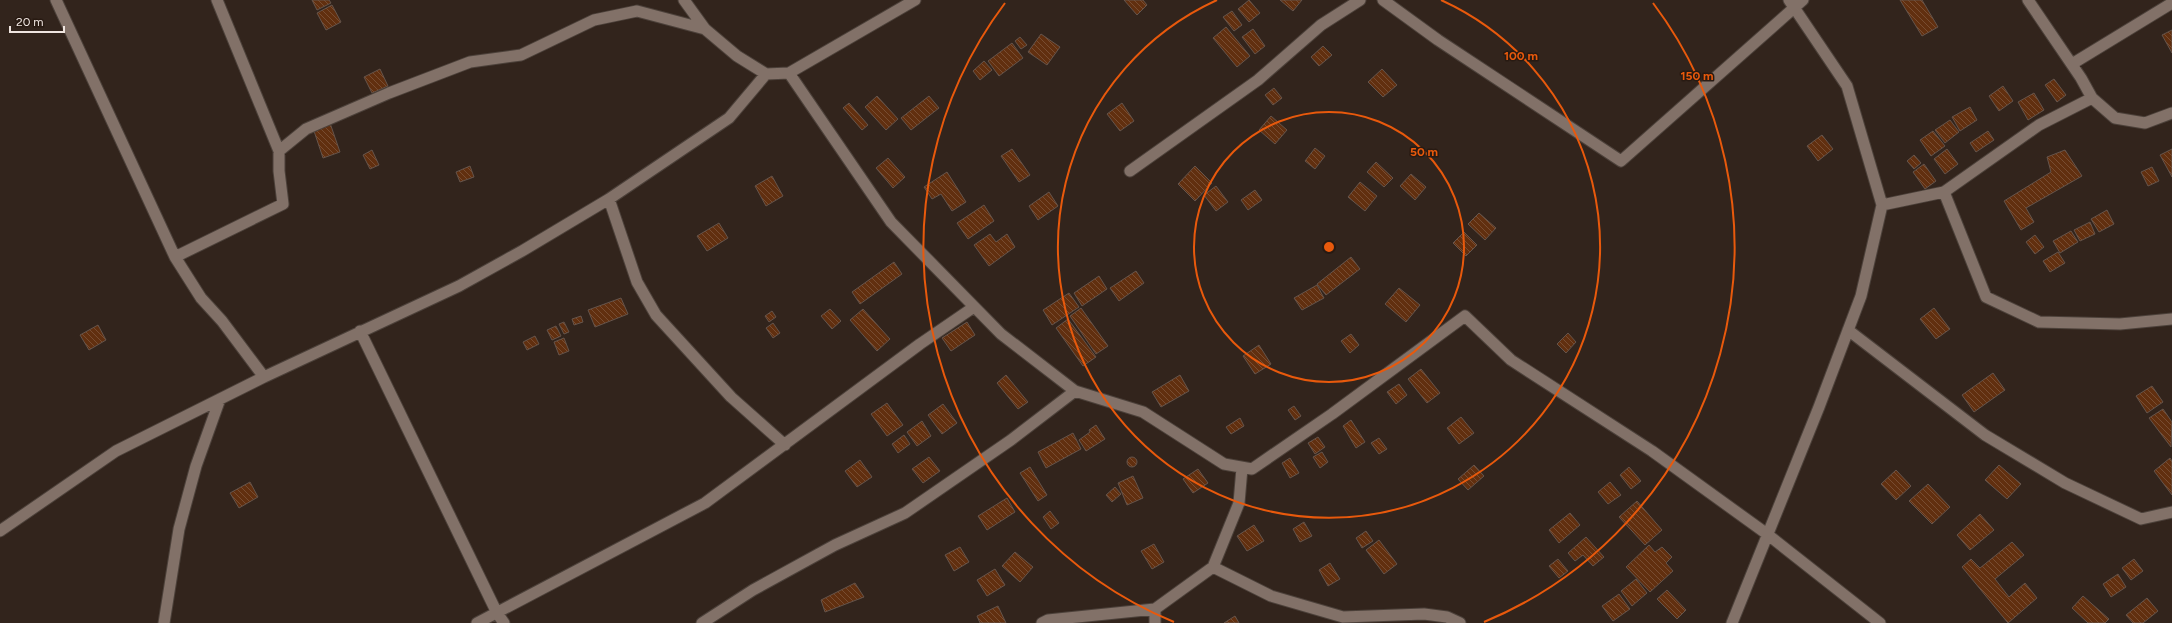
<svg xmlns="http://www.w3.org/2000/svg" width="2172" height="623" font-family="Figtree,sans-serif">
<defs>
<pattern id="building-back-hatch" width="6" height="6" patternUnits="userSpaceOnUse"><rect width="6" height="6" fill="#612f0f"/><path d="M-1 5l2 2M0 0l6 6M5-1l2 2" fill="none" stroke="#784d32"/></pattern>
</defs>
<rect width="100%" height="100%" fill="#32241c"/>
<!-- building -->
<path fill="url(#building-back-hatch)" stroke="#65544b" d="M312,0H329L331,3L317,10Z
M1124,0H1143L1147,5L1137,15Z
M1249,0L1260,13L1249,22L1238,9Z
M1280,0H1302L1293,11Z
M1900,0H1922L1938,27L1922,36Z
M332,5L341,22L326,30L317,13Z
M1232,11L1242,25L1234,31L1223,17Z
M1226,27L1250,56L1237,67L1213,38Z
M1253,29L1265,46L1255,54L1242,37Z
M2172,30V53L2162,35Z
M1041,34L1060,47L1047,65L1028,52Z
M1020,37L1027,45L1021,49L1015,41Z
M1012,43L1023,58L999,76L988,61Z
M1323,46L1332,55L1319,66L1311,57Z
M984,61L992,70L980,80L973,71Z
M380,69L388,86L372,93L364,77Z
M1382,69L1397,85L1383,97L1368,82Z
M2054,79L2066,95L2057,102L2045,85Z
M2003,86L2013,101L1999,111L1989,96Z
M1274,88L1282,98L1273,105L1265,95Z
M2034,93L2044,110L2028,120L2018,102Z
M877,96L898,119L886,130L865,107Z
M929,96L939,108L911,130L901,118Z
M849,103L868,125L862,130L843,108Z
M1122,103L1134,121L1120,131L1107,114Z
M1970,107L1977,120L1960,131L1952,117Z
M1271,116L1287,130L1275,144L1259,130Z
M1950,120L1959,132L1945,143L1935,130Z
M330,123L340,152L323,158L313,128Z
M1933,131L1945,146L1931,156L1920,140Z
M1988,131L1994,140L1976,152L1970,143Z
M1822,135L1833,149L1818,161L1807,146Z
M1315,148L1325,156L1315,169L1305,161Z
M1012,149L1030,175L1019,182L1001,156Z
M1947,149L1958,164L1945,174L1934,159Z
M2172,149V177L2160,155Z
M372,150L379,165L370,169L363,155Z
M2065,150L2082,176L2026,208L2034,222L2021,230L2004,201L2051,172L2047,157Z
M1914,155L1921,163L1914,169L1907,161Z
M888,158L905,177L893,188L876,168Z
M1376,162L1393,178L1384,187L1367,172Z
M1924,164L1936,181L1925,189L1913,172Z
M470,166L474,177L460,182L456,172Z
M1195,166L1212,183L1195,201L1178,184Z
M2152,167L2159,181L2148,186L2141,172Z
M947,172L966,202L952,211L941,194L932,199L924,187Z
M1411,174L1426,187L1415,200L1400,186Z
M772,176L783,196L766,206L755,186Z
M1360,182L1377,196L1365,211L1348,197Z
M1216,186L1228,202L1216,211L1204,195Z
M1255,190L1262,200L1248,210L1241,200Z
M1049,192L1058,206L1038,220L1029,206Z
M984,205L994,221L968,239L957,223Z
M2107,210L2114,224L2099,232L2091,219Z
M1479,213L1496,228L1485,240L1468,224Z
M2090,222L2095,234L2080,241L2074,230Z
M719,223L728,238L707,251L697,236Z
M2071,231L2078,242L2060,253L2053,241Z
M1464,232L1477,245L1466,256L1453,243Z
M990,234L996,242L1007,234L1015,247L989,266L974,245Z
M2035,235L2044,247L2035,254L2026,242Z
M2058,252L2065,263L2050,272L2043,261Z
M1351,257L1360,269L1326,295L1317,284Z
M894,262L902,274L860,304L852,292Z
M1136,271L1144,283L1119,301L1110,288Z
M1099,276L1107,289L1082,306L1074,293Z
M1317,285L1324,298L1302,310L1294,298Z
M1399,288L1420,305L1406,322L1385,304Z
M1069,293L1079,307L1052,325L1043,310Z
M621,298L628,314L595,327L588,310Z
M1081,308L1108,346L1096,354L1070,316Z
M1934,308L1950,329L1936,339L1920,319Z
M830,309L841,321L832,329L821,316Z
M863,309L890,339L877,351L850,320Z
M772,311L776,317L769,322L765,316Z
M581,316L583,322L574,325L572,319Z
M1068,319L1096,357L1083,366L1056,328Z
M564,322L569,332L564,334L559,324Z
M967,322L975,335L951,351L942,338Z
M773,323L780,333L773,338L766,328Z
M98,325L106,340L89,350L80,335Z
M556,326L561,336L552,340L547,330Z
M1568,333L1576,342L1566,353L1557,344Z
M1351,334L1359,345L1350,353L1341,341Z
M535,336L539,344L527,350L523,342Z
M564,338L569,351L559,355L554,342Z
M1259,345L1271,364L1255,374L1243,356Z
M1421,369L1440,393L1427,403L1408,379Z
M1993,373L2005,390L1974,412L1962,395Z
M1006,375L1028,402L1018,409L997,383Z
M1180,375L1189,391L1161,407L1152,392Z
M1399,384L1407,395L1396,404L1387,392Z
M2152,386L2163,402L2147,413L2136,396Z
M887,403L903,425L887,436L871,414Z
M943,404L957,423L942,434L928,415Z
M1294,406L1301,416L1295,420L1288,410Z
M2163,409L2172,422L2171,447L2149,418Z
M1461,417L1474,433L1459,444L1447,428Z
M1240,418L1244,426L1231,434L1226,427Z
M1351,420L1365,442L1356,448L1343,426Z
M922,421L931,436L917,446L907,432Z
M1096,425L1105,439L1086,451L1079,440L1090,432L1089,430Z
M1073,433L1081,449L1046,468L1038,452Z
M904,435L910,444L898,453L892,444Z
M1318,437L1325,447L1315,454L1308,443Z
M1379,438L1387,449L1379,454L1371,443Z
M1322,452L1328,462L1320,468L1313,457Z
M929,457L940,471L923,483L912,469Z
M1127 462a5 5 0 1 1 10 0a5 5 0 1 1-10 0Z
M1290,458L1299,473L1290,478L1282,463Z
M2170,458L2172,461V495L2154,471Z
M860,460L872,477L857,487L845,471Z
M1474,465L1484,476L1468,490L1458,479Z
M1999,465L2021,484L2007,499L1985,480Z
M1030,467L1047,495L1038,501L1020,473Z
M1629,467L1641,481L1631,489L1620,475Z
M1198,469L1208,483L1193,493L1183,479Z
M1896,470L1911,486L1896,500L1881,484Z
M1133,476L1143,498L1127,505L1118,483Z
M250,482L258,497L239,508L230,493Z
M1610,482L1621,495L1608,504L1598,492Z
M1928,484L1950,507L1932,524L1909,501Z
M1115,487L1121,494L1112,502L1106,495Z
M1007,498L1015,512L987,530L978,516Z
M1637,501L1662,530L1645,545L1619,517Z
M1050,511L1059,523L1051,529L1043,517Z
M1570,513L1580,525L1559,543L1549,530Z
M1980,514L1994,530L1970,550L1957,535Z
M1304,522L1312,536L1300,542L1293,529Z
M1254,525L1264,541L1247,551L1237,536Z
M1366,531L1373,541L1362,548L1356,538Z
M1586,537L1604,557L1593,566L1583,555L1575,561L1568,553Z
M1379,540L1397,564L1384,574L1366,550Z
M2012,542L2024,555L1995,579L2009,597L2025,583L2037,598L2008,623L1962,567L1971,559L1980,568Z
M1154,544L1164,562L1152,569L1141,551Z
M1649,545L1655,552L1662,547L1672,557L1666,563L1673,571L1650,592L1626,567Z
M960,547L969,562L954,571L945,555Z
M1015,552L1033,567L1020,582L1002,566Z
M1558,559L1568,571L1559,578L1549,566Z
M2134,559L2143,571L2131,580L2122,568Z
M1330,563L1340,579L1328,586L1319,570Z
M995,569L1005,585L987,596L977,580Z
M2118,574L2126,587L2111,597L2103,584Z
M1636,579L1647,593L1632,606L1621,591Z
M855,583L864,597L825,612L821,600Z
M1667,590L1686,610L1677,619L1657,599Z
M1619,594L1630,609L1613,621L1602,606Z
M2083,596L2109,619L2105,623H2088L2072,608Z
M2147,598L2158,611L2143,623H2133L2126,615Z
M998,606L1006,623H980L977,616Z
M1235,616L1239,623H1224Z"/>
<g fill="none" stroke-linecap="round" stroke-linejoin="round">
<defs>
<path id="minor" d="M56,0L175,257L201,298L222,321L264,377L459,286L522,251L609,199L729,118L766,74
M217,0L279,151
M684,0L705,29L737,56L766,74L789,73L915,0
M1383,0L1438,40L1621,161L1803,0
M2072,64L2172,3
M789,73L891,222L1001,334L1075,391L1143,412L1224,464L1252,469L1332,414L1465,316L1511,360L1652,451L1767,534L1880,623
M2092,98L2115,118L2145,123L2172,113
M1130,171L1258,80L1321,25L1360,0
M1944,192L1986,297L2039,322L2120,324L2172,319
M609,199L637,282L656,315L731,397L785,445
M1882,205L1944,192L2039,125L2092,98L2081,78L2028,0
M175,257L283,204L279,171V151L306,129L389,93L470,62L521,55L594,20L637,11L705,29
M1848,330L1985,435L2065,483L2141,519L2172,512
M360,331L497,613L504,623
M0,531L116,451L264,377
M1213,567L1271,596L1343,617L1424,614L1447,617L1460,623
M164,623L179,529L196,466L220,399
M477,623L705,503L920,344L974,307
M702,623L753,590L835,545L905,513L1011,440L1075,391
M1042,623L1048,620L1155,609L1213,567L1239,503L1242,468
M1155,623V609
M1732,623L1819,407L1861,296L1882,205L1847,86L1789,0"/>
</defs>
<!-- minor casing -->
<use href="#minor" stroke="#4c413a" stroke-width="13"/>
<!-- minor -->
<use href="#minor" stroke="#827168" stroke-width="11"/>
</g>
<!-- distance rings -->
<g fill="none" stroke="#e8590c" stroke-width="2">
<circle cx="1329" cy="247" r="135"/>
<path d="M1441 0A271 271 0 1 1 1217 0"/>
<path d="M1174 622A406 406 0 0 1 1005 3M1653 3A406 406 0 0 1 1484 622"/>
</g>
<circle cx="1329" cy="247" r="6" fill="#e8590c" stroke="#281a12" stroke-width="2"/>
<g font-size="12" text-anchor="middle" font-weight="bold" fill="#e8590c" stroke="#281a12" stroke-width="3" stroke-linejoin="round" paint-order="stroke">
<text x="1521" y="60">100 m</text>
<text x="1697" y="80">150 m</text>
<text x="1424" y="156">50 m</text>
</g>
<!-- scale -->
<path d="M10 26v6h54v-6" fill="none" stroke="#efe5e0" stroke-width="2"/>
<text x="16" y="26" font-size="12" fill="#efe5e0" stroke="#281a12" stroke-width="3" paint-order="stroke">20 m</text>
</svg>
